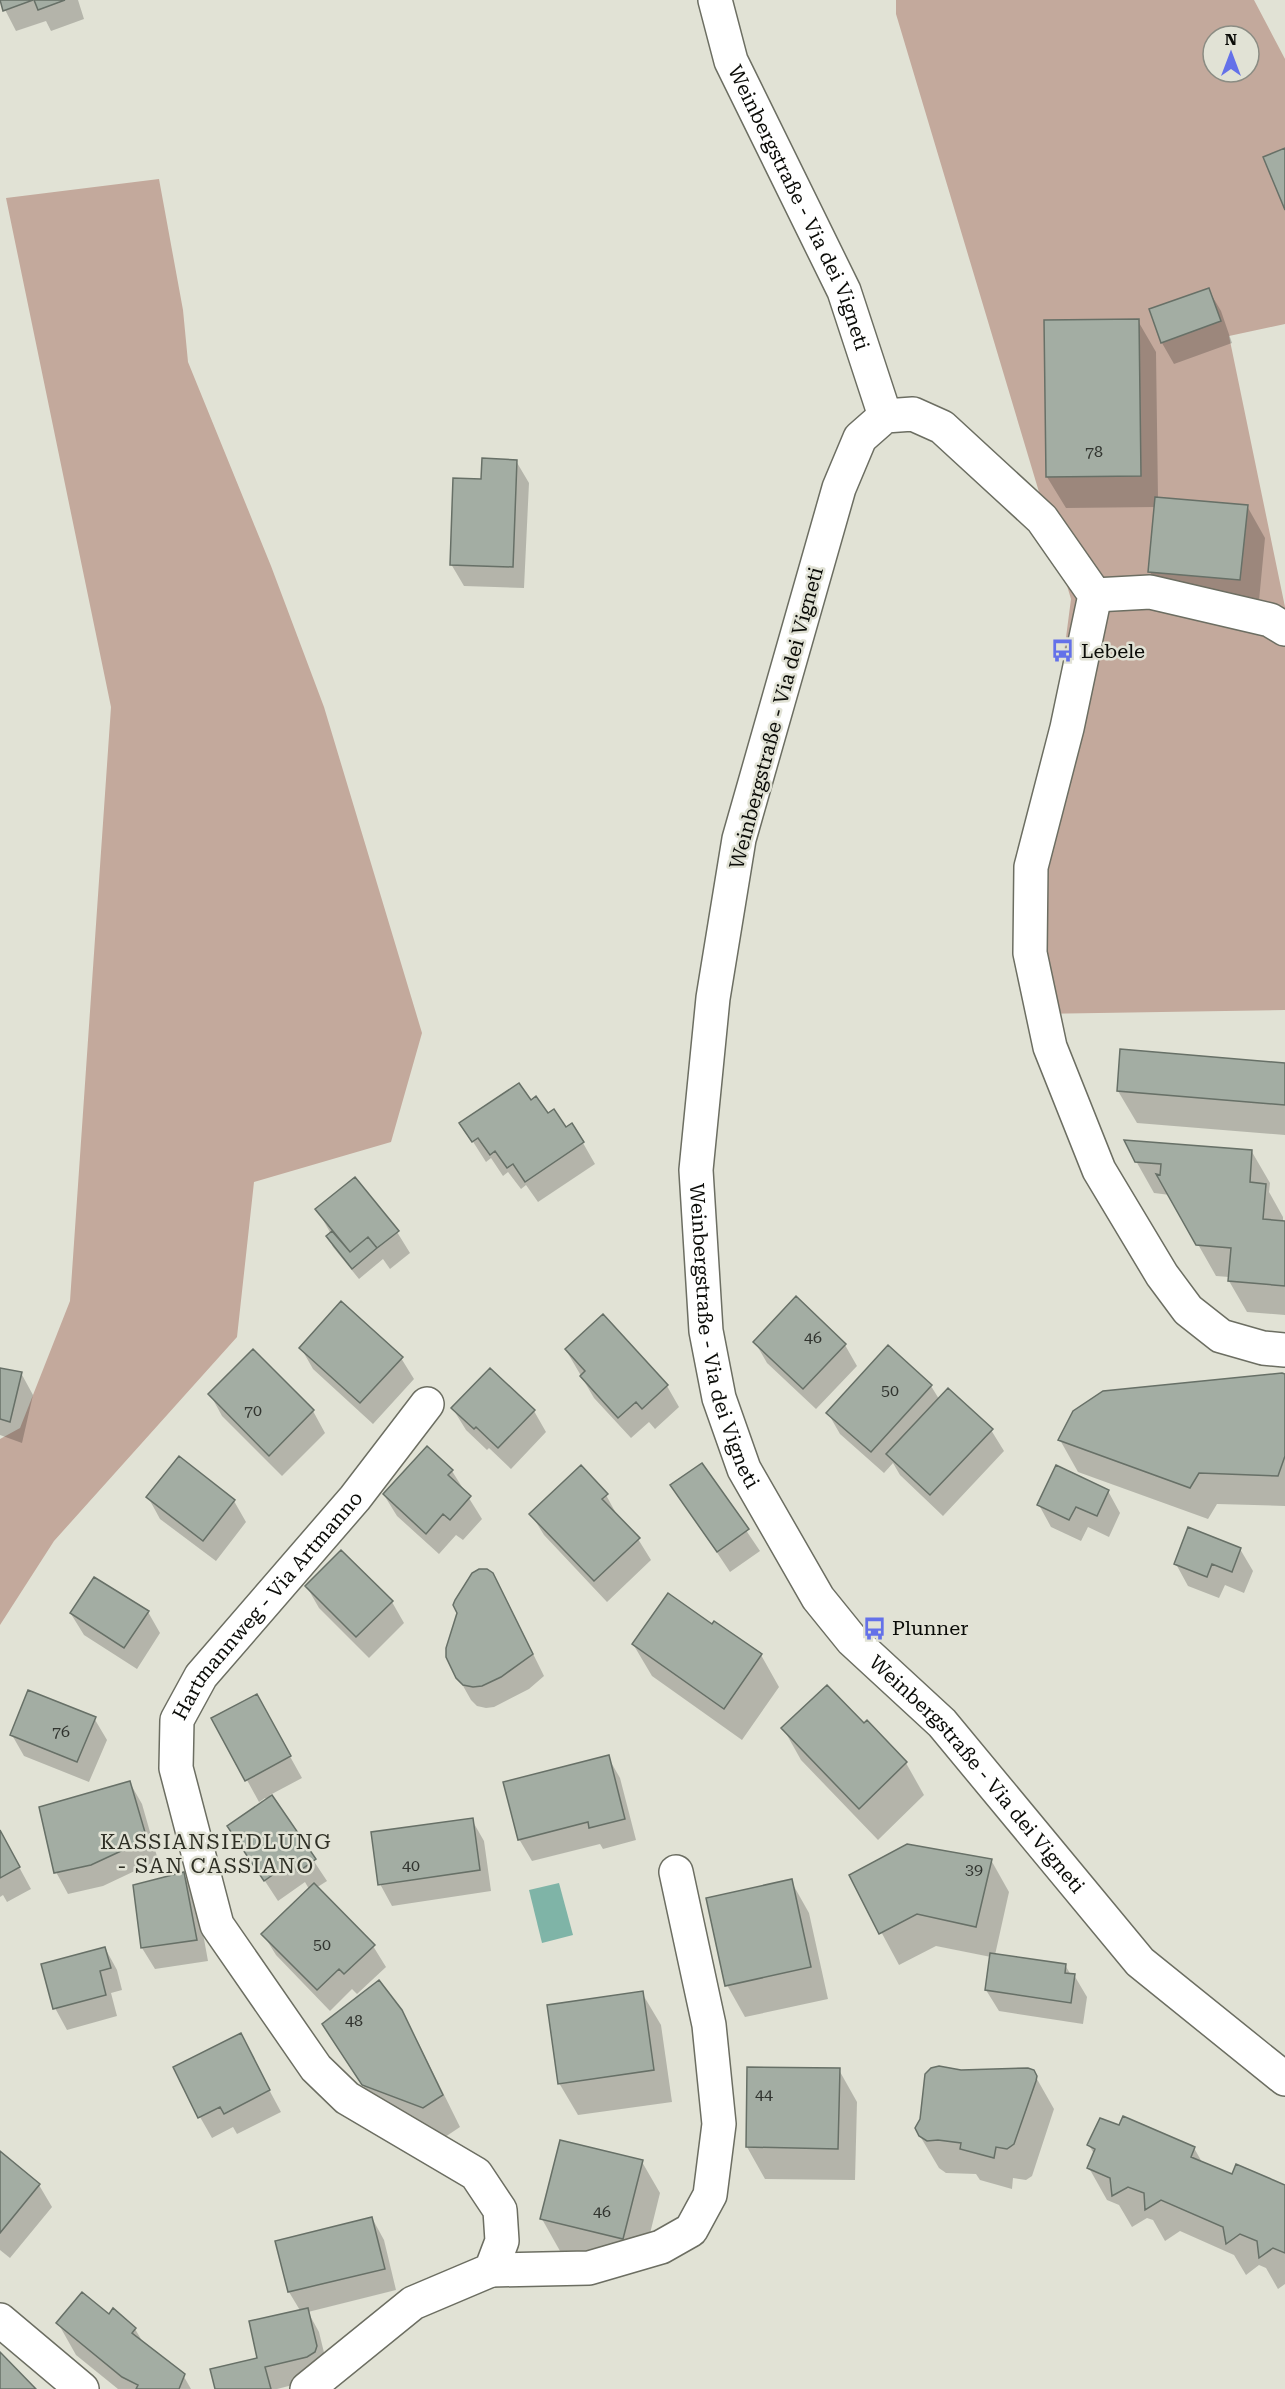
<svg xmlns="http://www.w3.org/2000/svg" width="1285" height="2389" font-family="'Roboto Serif',serif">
<rect width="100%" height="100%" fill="#e1e2d5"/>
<!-- green -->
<path fill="#c3a99c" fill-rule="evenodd" d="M896,0H1254L1285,59V324L1229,336L1285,607V1010L1035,1014L1023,968L1071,599L896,14ZM1213,36H1249V72H1213Z
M159,179L183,310L188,362L271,566L324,707L422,1033L391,1142L254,1182L237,1337L54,1541L0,1625V1439L20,1428L70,1301L111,707L6,198Z"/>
<!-- water -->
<path fill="#7fb4a7" d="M559,1883L573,1935L542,1943L529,1890Z"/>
<!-- shadow -->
<path fill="#0003" d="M0,0H78L84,19L51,31L46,21L16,31Z
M1208,289L1221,311L1232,343L1174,364L1162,343Z
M1138,321L1156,352L1158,498L1247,506L1265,538L1258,611L1168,604L1150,572L1156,507L1066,508L1047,477Z
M516,461L529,483L524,588L464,586L451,564L483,481Z
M1285,1065V1135L1137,1123L1118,1091Z
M548,1115L583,1143L595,1164L538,1202L526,1185L521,1189L508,1172L503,1176L491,1158L486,1162L461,1123Z
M1252,1152L1270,1183L1269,1192L1283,1217V1222H1285V1315L1247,1312L1229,1281V1277L1216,1276L1170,1195L1154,1193L1136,1161Z
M317,1209L397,1232L410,1253L390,1269L383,1259L359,1279L333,1247L328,1237L331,1234Z
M755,1342L845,1345L857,1366L816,1409L767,1363Z
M301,1348L401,1358L414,1379L373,1424L313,1369Z
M566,1350L667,1386L679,1407L655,1429L649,1422L631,1438L594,1398Z
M0,1370L21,1373L33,1395L22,1443L0,1435Z
M1285,1376V1506L1217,1504L1208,1519L1078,1472L1060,1440Z
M931,1386L939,1399L991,1430L1004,1451L943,1516L900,1475L893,1463L884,1473L840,1434L828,1413Z
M210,1394L313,1411L325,1433L282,1476L222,1416Z
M453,1409L534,1411L546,1432L511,1469L489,1448L487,1450L466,1430Z
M427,1448L452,1471L482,1519L463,1540L456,1535L439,1554L397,1516L384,1495Z
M702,1465L760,1551L730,1572L672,1485Z
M1108,1491L1120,1513L1109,1537L1088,1527L1081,1541L1051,1527L1039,1505Z
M606,1495L618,1517L638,1539L651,1560L607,1602L544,1535L531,1514Z
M148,1497L234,1501L246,1522L216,1561L160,1519Z
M1240,1549L1253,1571L1244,1593L1225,1585L1219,1598L1188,1586L1176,1564Z
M307,1587L392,1602L404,1623L369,1658L319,1608Z
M505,1597L544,1676L529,1689L494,1707L486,1708L477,1706L471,1700L458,1677Z
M148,1612L160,1633L137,1669L84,1635L71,1614Z
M633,1644L761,1655L779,1687L742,1740L652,1676Z
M268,1717L302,1778L270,1795L327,1881L316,1888L373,1946L386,1967L357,1994L352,1989L330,2011L276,1955L263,1934L309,1889L305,1882L278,1901L229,1826L267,1800L265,1798L259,1802L213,1718Z
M94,1718L107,1740L89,1782L24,1756L12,1735Z
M867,1722L906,1763L924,1795L878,1840L801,1760L783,1728L864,1726Z
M608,1757L620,1778L636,1840L603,1849L600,1844L532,1861L519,1839Z
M130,1783L142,1804L158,1860L103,1886L68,1894L56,1872Z
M472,1820L484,1841L491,1891L392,1906L380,1884Z
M0,1832L31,1889L7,1902L3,1895L0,1897Z
M991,1860L1009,1892L995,1955L1065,1965L1071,1975H1074L1087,1997L1083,2024L999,2011L986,1990L991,1957L936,1946L899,1965L851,1876Z
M183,1874L196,1895L208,1961L155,1969L142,1948Z
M791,1881L809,1913L828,1999L745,2017L727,1985Z
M105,1948L117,1970L122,1990L111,1993L117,2016L67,2030L55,2008Z
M642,1993L661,2025L672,2102L578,2115L559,2083Z
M400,2011L419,2044L460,2127L442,2139L382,2116L324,2024Z
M250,2054L281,2112L237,2134L233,2127L212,2138L200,2117Z
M839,2070L857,2102L855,2180L765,2179L747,2147Z
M961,2071L1033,2072L1054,2109L1032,2176L1026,2180L1013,2178L1012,2189L980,2180L976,2174L946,2173L939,2168L920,2136Z
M1124,2118L1194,2148L1203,2164L1233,2176L1285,2187V2284L1278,2289L1266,2268L1259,2265L1246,2275L1234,2255L1180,2231L1165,2241L1153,2220L1147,2218L1132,2227L1119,2205L1107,2200L1089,2168L1094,2154L1089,2145L1120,2127Z
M0,2153L39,2185L52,2207L10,2258L0,2250Z
M642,2162L660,2193L641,2270L560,2251L542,2219Z
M372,2218L384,2240L396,2290L308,2312L319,2332L328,2369L320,2378L277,2389H217L259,2359L301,2312L289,2292Z
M109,2316L135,2329L144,2344L183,2375L191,2389H118L76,2355L58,2323Z"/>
<!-- building -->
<path fill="#a3ada3" stroke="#677067" stroke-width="1.5" d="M0,0H33L3,11Z
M34,0H65L38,10Z
M1285,148V210L1263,157Z
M1209,288L1221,321L1161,343L1149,309Z
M1139,319L1141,476L1046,477L1044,320Z
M482,458L517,460L513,567L450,565L453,478L481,479Z
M1155,497L1248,505L1240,580L1148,572Z
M1120,1049L1285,1063V1105L1117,1091Z
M519,1083L531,1100L536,1096L548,1113L554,1109L566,1127L572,1123L584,1142L525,1182L513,1164L507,1168L495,1151L490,1155L478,1138L472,1142L459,1123Z
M1124,1140L1252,1150L1250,1182L1266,1184L1263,1219L1285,1221V1286L1228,1281L1231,1248L1196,1245L1156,1174L1160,1175L1161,1164L1135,1162Z
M355,1177L399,1231L377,1248L368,1237L350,1252L315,1209Z
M332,1231L350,1252L368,1237L377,1248L352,1269L326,1236Z
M796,1296L846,1344L803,1389L753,1342Z
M341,1301L403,1357L360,1403L299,1348Z
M603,1314L668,1385L642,1409L636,1402L618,1418L580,1376L585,1371L565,1349Z
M888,1345L932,1385L871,1452L826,1413Z
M253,1349L314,1410L269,1456L208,1394Z
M0,1368L22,1372L10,1422L0,1419Z
M490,1368L535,1410L498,1448L476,1427L474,1429L451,1408Z
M1282,1373L1285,1374V1456L1278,1476L1199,1473L1190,1488L1058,1440L1073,1411L1103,1391Z
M948,1388L993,1429L930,1495L886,1454Z
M427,1446L453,1470L448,1475L471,1496L450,1520L443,1514L426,1534L383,1494Z
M179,1456L235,1500L203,1541L146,1497Z
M702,1463L749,1529L717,1552L670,1485Z
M581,1465L608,1494L602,1499L640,1538L594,1581L529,1514Z
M1056,1465L1109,1490L1097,1516L1076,1507L1069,1520L1037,1505Z
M1188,1527L1241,1548L1232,1572L1212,1564L1207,1577L1174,1564Z
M341,1550L393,1601L356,1637L305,1586Z
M479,1569H487L493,1573L533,1654L501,1677L482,1686L473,1687L463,1685L456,1678L446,1657V1648L457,1613L453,1605L455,1600L472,1573Z
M94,1577L149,1611L124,1648L70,1613Z
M668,1593L712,1624L714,1621L762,1654L724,1709L632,1644Z
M827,1685L864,1723L867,1720L907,1762L859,1809L781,1728Z
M28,1690L96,1717L77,1762L10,1735Z
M257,1694L291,1756L245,1781L211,1718Z
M609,1755L625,1819L589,1828L588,1822L518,1840L503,1782Z
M130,1781L147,1839L91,1865L54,1873L39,1807Z
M272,1795L316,1859L298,1872L291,1862L264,1881L227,1826Z
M473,1818L480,1870L378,1885L371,1832Z
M0,1830L20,1867L0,1878Z
M907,1844L992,1859L976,1927L917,1914L879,1934L849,1875Z
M184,1872L197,1940L141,1948L133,1885Z
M792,1879L811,1967L725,1986L706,1898Z
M314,1883L375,1945L344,1974L339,1969L317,1990L261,1934Z
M105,1947L111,1968L100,1971L106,1995L53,2009L41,1964Z
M990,1953L1066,1964L1065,1973L1075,1974L1071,2003L985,1990Z
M379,1980L402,2010L443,2095L423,2108L362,2085L322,2024Z
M643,1991L654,2070L558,2084L547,2005Z
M241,2033L270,2090L224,2114L220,2107L198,2118L173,2067Z
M939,2066L961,2070L1028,2068L1034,2070L1037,2076L1036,2081L1014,2144L1007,2149L996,2147L994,2158L960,2149L961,2143L938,2140L927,2141L919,2136L915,2128L920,2119L925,2074L931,2068Z
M747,2067L840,2068L838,2149L746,2147Z
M1123,2116L1195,2147L1191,2157L1232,2174L1236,2164L1285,2185V2253L1273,2248L1259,2258L1257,2241L1240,2234L1226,2244L1223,2227L1161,2200L1145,2210L1144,2193L1128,2187L1112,2196L1110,2178L1087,2168L1095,2149L1087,2145L1100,2118L1119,2125Z
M560,2140L643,2160L623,2239L540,2219Z
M0,2151L40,2184L0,2233Z
M372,2217L385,2269L288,2292L275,2241Z
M82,2292L109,2314L113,2308L136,2328L132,2333L185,2374L179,2389H136L138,2385L122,2377L56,2323Z
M308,2308L317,2346L315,2352L307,2357L265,2367L271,2389H215L210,2369L257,2358L249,2321Z
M0,2352L36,2389H0Z"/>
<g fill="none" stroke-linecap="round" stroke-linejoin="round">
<defs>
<g id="minor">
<path id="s1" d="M715,0L731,61L844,291L885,416"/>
<path d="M1095,595L1150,592L1270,620L1285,629"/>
<path id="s2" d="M1285,1350L1263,1348L1221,1336L1188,1310L1162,1275L1099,1170L1050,1047L1030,953L1031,867L1067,728L1095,595L1042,519L942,427L913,414L885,416L860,438L839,488L739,839L713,998L696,1170L706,1331L719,1398L744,1469L818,1598L852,1640L942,1723L1140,1962L1285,2079"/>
<path d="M491,2270L589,2268L661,2247L691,2230L710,2195L719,2124L709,2025L676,1872"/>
<path d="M0,2320L82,2389"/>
<path id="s3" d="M307,2389L413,2303L491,2270L502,2241L500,2210L476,2174L347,2098L316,2068L217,1925L176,1768L177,1720L201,1676L355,1498L427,1404"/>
</g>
</defs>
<!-- minor casing -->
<use href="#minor" stroke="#6c6e62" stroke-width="36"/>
<!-- minor -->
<use href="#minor" stroke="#fff" stroke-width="33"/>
</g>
<!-- icons -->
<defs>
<symbol id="bus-bare" viewBox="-9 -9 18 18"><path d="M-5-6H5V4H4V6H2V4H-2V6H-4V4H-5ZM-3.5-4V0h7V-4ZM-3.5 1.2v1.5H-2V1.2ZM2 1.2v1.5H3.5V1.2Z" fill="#6471e9" stroke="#e1e2d5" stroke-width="2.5" paint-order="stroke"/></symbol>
</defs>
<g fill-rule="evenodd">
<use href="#bus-bare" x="1046" y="634" width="33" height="33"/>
<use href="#bus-bare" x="858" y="1612" width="33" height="33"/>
</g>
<g text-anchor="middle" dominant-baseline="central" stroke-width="5" stroke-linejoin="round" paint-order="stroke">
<!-- number labels -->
<g font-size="16" fill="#31342f">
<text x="1094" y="451">78</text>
<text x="813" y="1337">46</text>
<text x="890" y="1390">50</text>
<text x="253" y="1410">70</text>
<text x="61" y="1731">76</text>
<text x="411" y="1865">40</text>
<text x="974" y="1869">39</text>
<text x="322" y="1944">50</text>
<text x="354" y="2020">48</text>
<text x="764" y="2094">44</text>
<text x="602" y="2211">46</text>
</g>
<!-- street labels -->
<g font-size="20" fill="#0b0c08" stroke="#e1e2d5">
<text stroke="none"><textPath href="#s1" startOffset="225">Weinbergstraße - Via dei Vigneti</textPath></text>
<text transform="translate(776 718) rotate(-75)">Weinbergstraße - Via dei Vigneti</text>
<text stroke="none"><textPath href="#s2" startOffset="2112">Weinbergstraße - Via dei Vigneti</textPath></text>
<text stroke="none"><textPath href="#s3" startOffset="1050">Hartmannweg - Via Artmanno</textPath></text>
<text stroke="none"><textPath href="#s2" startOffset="2634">Weinbergstraße - Via dei Vigneti</textPath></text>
</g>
<!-- poi labels -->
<g font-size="20" fill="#0b0c08" stroke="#e1e2d5" text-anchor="start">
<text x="1081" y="651">Lebele</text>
<text x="892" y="1628">Plunner</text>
</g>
<!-- neighbourhood labels -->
<g font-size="21" letter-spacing="1.5" fill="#2e2f25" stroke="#e1e2d5">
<text x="216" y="1842">KASSIANSIEDLUNG<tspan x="216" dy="24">- SAN CASSIANO</tspan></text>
</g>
</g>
<!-- north arrow -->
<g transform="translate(1231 54)"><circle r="28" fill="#e1e2d5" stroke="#8b8c83" stroke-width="1.5"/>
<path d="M0-4.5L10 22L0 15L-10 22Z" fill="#6471e9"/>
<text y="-9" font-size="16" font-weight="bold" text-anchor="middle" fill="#0b0c08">N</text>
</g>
</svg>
